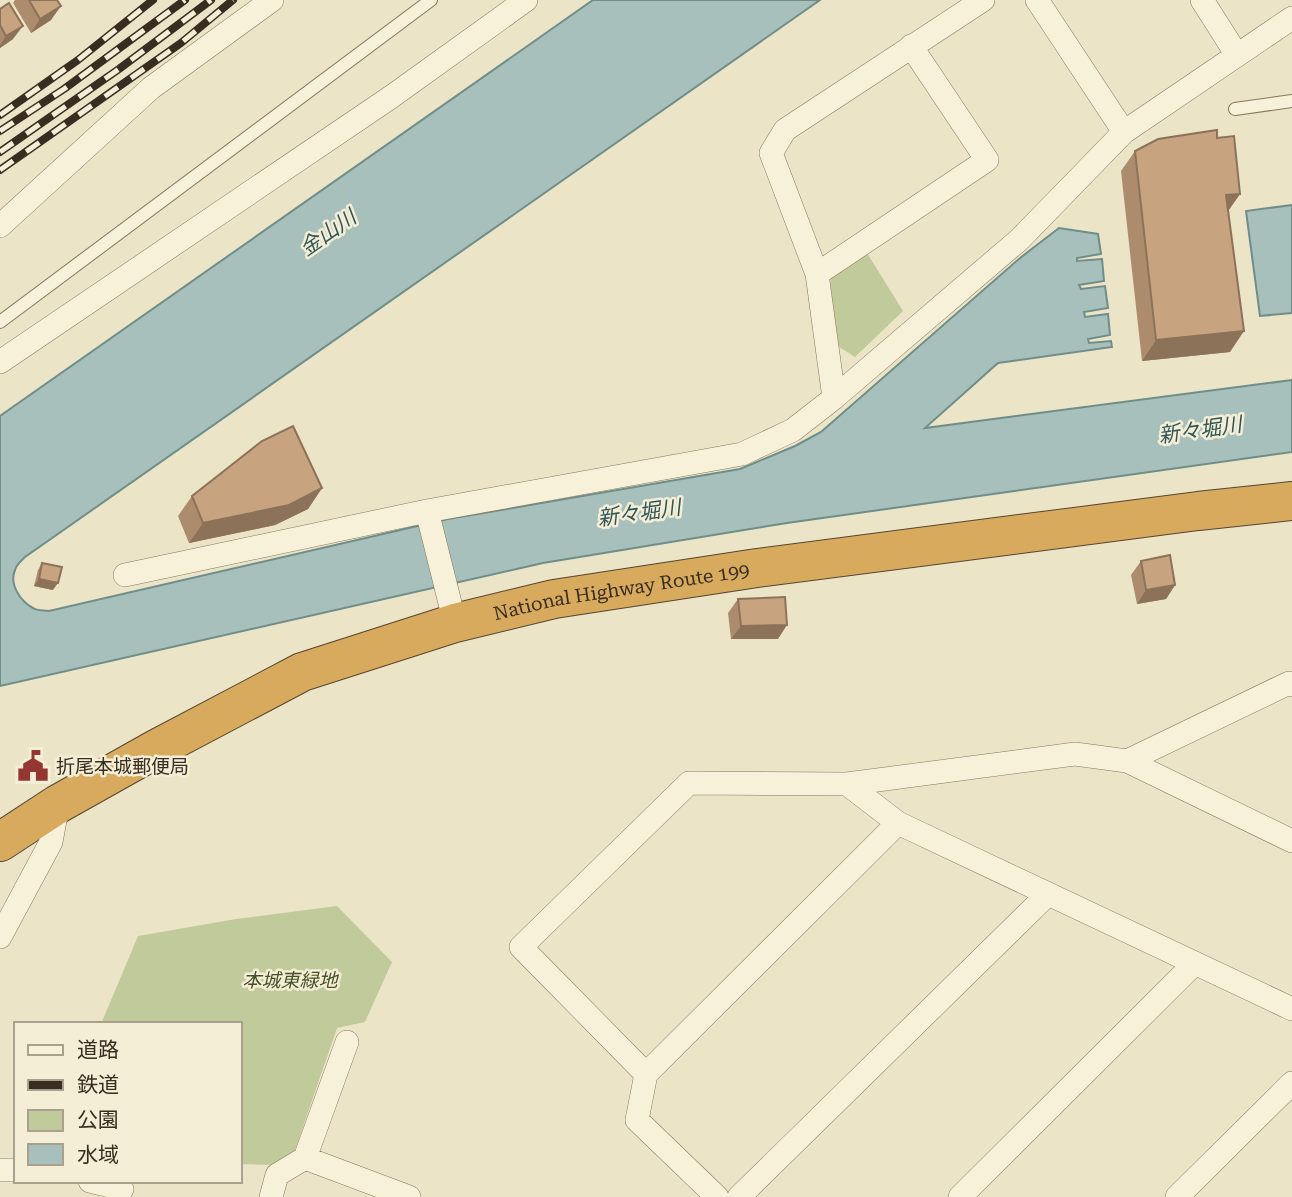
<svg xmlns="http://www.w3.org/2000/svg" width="1292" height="1197" font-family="'Roboto Serif','Noto Sans JP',serif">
<rect width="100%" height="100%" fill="#ece4c7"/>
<!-- green -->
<path fill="#c1ca9b" d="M867,253L903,311L855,357L836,345L830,276Z
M337,906L392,962L365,1022L337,1028L294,1153L277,1165L240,1164V1024H101L138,936L236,919Z"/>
<!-- water -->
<path fill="#a8c0bb" stroke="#6f8e89" stroke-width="2" d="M593,0H820L25,557C21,561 16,565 15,570C9,584 20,601 33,608C37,611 44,610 49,611L448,519L740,469L795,446L821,432L1020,258L1059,228L1098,234L1101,254L1077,258V261L1102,259L1104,281L1079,285L1081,289L1105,286L1108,308L1084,312L1085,317L1108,314L1110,335L1088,339L1089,343L1111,341L1112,347L998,363L925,428L1292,380V452L787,523L543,563L0,686V416Z
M1292,205V313L1260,316L1246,211Z"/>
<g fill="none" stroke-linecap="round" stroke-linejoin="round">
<defs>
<path id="lane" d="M1235,109L1292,101
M0,322L431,0"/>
<path id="street" d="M1037,0L1124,132
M1202,0L1237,55
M0,226L151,88L272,0
M817,274L987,160L911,46
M0,362L391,97L526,0
M834,398L817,274L771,153L785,130L983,0
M427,511L455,623
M125,575L427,511L742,454L793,430L834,398L1020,239L1124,132L1292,18
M1127,761L1292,841
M847,784L898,823L1292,1009
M898,823L646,1074L521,947L689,783L847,784L1075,754L1127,761L1289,683L1292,685
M0,937L51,842L58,804
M646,1074L637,1120L717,1197
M305,1158L347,1042
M0,1170H16
M90,1181L122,1189
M271,1197L277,1175L305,1158L409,1197
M739,1197L1048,894
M960,1197L1195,963
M1177,1197L1292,1083"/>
<g id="highway">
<path id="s1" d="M0,842L58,804L156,749L302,672L455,623L554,599L757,568L1198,511L1292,501"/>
</g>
</defs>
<!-- lane casing -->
<use href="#lane" stroke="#87775d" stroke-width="14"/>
<!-- street casing -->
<use href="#street" stroke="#87775d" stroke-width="24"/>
<!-- highway casing -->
<use href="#highway" stroke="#554531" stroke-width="40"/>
<!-- lane -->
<use href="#lane" stroke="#f7f1da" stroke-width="12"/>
<!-- street -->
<use href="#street" stroke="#f7f1da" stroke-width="23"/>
<!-- highway -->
<use href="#highway" stroke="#d7aa5d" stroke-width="38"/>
<defs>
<path id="rail" d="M0,115L78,60L153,0
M0,131L64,89L185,0
M0,152L119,69L211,0
M0,170L181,43L233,0"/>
</defs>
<!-- rail casing -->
<use href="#rail" stroke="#382d20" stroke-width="8"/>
<!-- rail -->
<use href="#rail" stroke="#f4eed6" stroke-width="5" stroke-dasharray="16" stroke-linecap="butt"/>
</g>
<!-- wall -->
<path fill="#ac8c6d" d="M15,0H57L51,20L31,33L13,3Z
M0,9L13,39L0,48Z
M1217,138L1240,194L1228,211L1230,352L1142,361L1121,171L1135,151Z
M322,488L308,509L275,525L189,543L178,516L192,496Z
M1141,561L1175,585L1166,599L1137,604L1131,575Z
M42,563L53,590L34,586L38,570Z
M738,599L778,639H731L728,613Z"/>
<!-- shaded-wall -->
<path fill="#8c7259" d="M61,6L51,20L31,33L40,19Z
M23,26L13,39L0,48V45L6,36Z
M1240,194L1226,214V195Z
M1244,331L1230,352L1142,361L1156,340Z
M322,488L308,509L275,525L189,543L203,523Z
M39,579L58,583L53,590L34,586Z
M1175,585L1166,599L1137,604L1146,590Z
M787,625L778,639H731L741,626Z"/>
<!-- building -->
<path fill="#c8a37f" stroke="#8c7259" stroke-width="2" d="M29,0H57L61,6L40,19Z
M9,3L23,26L6,36L0,25V9Z
M1217,130V138L1234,136L1240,194L1226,195L1244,331L1156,340L1135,151L1158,139Z
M293,426L322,488L289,505L203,523L192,496L262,441Z
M1170,555L1175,585L1146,590L1141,561Z
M42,563L62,567L58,583L39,579Z
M785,597L787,625L741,626L738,599Z"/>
<!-- icons -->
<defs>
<symbol id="civic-bare" viewBox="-9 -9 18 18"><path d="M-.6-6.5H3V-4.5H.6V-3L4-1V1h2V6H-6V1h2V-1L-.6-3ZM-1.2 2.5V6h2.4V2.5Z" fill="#933730" stroke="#f4eed6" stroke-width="2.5" paint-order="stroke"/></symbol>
</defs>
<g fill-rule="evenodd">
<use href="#civic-bare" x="11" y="744" width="44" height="44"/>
</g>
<g text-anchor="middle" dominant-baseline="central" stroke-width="5" stroke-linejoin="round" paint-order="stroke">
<!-- street labels -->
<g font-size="19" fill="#382d20" stroke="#f4eed6">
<text stroke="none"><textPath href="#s1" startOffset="677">National Highway Route 199</textPath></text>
</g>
<!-- poi labels -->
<g font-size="19" fill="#382d20" stroke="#f4eed6" text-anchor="start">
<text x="56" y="766">折尾本城郵便局</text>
</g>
<!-- park labels -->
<g font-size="19" font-style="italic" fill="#455328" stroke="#f4eed6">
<text x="290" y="980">本城東緑地</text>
</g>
<!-- water labels -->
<g font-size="21" font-style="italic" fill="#305657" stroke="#f4eed6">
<text transform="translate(328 233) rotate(-35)">金山川</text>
<text transform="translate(1200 430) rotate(-8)">新々堀川</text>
<text transform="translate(639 513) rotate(-8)">新々堀川</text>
</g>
</g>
<!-- legend -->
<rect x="14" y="1022" width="228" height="161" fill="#f4eed6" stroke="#a9a18d" stroke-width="2"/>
<rect x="28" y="1045" width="35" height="10" fill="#f7f1da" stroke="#a9a18d" stroke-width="2"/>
<text x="77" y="1057" font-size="21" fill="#382d20">道路</text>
<rect x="28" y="1080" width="35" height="10" fill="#382d20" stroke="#a9a18d" stroke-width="2"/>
<text x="77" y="1092" font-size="21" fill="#382d20">鉄道</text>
<rect x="28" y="1110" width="35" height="21" fill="#c1ca9b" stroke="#a9a18d" stroke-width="2"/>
<text x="77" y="1127" font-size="21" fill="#382d20">公園</text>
<rect x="28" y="1144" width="35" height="21" fill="#a8c0bb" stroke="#a9a18d" stroke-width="2"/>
<text x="77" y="1162" font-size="21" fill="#382d20">水域</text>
</svg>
